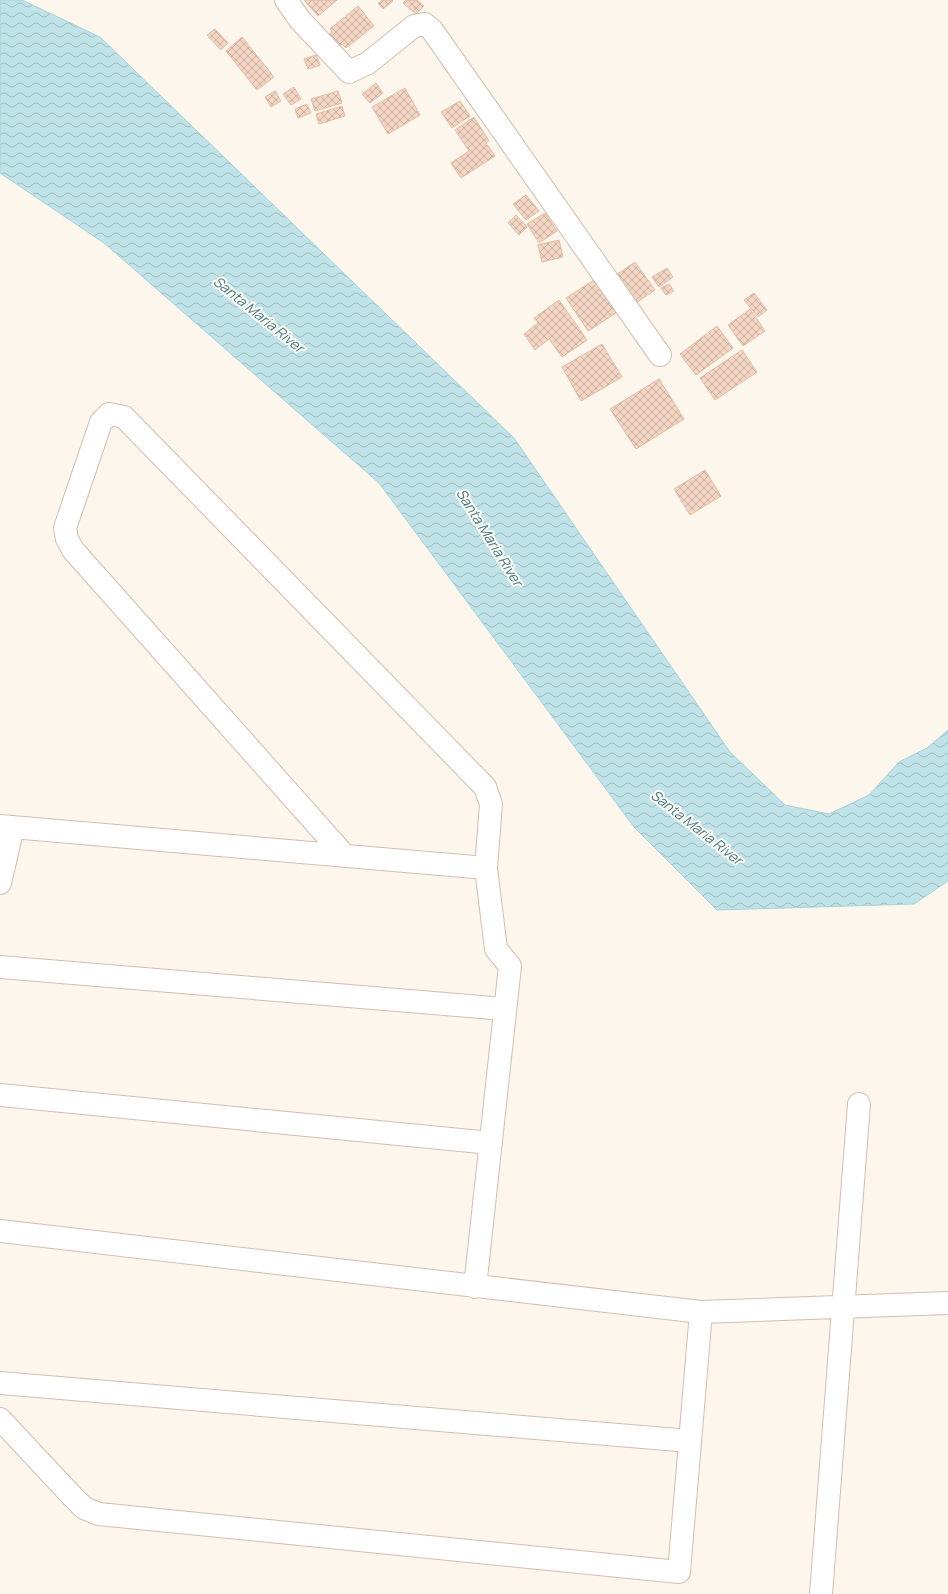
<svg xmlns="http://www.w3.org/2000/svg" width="948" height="1594" font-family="Manrope,sans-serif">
<defs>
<pattern id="water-waves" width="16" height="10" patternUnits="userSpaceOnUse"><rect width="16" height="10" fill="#bfe3e8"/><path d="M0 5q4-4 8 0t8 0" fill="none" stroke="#a0bbbe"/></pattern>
<pattern id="building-cross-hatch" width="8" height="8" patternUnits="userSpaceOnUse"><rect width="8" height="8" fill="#f3d5c3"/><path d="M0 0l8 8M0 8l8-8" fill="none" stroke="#cab0a1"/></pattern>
</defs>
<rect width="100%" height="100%" fill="#fdf6ec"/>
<!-- water -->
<path fill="url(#water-waves)" stroke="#a5d3da" d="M0,0H22L100,37L514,438L730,752L785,805L829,814L869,795L899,762L927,748L948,730V881L914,904L717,910L634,827L379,483L104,243L0,173Z"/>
<!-- building -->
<path fill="url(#building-cross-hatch)" stroke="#e6bba3" d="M304,0H337L318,16Z
M382,0H392L393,1L383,9L378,3Z
M406,0H417L424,6L416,14L403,3Z
M358,6L374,26L346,48L342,44L338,48L328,35L332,32L330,29Z
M215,29L228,43L221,50L207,35Z
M242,37L274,77L257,90L226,51Z
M316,55L320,65L308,69L304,59Z
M376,83L383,93L370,103L362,94Z
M294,87L301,99L291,105L283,94Z
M405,88L420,115L388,134L372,107Z
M275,91L281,101L271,107L265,97Z
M338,91L342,103L315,111L311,99Z
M460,101L470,116L452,128L441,112Z
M307,104L311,113L298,118L295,109Z
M342,106L345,116L319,124L316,114Z
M474,117L489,141L486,143L495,156L461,178L451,163L469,151L455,130Z
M526,195L539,211L526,220L513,204Z
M545,213L557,231L539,243L527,224Z
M516,215L527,227L519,235L508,223Z
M559,240L563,257L542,262L538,245Z
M635,262L655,290L636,303L616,275Z
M667,268L673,277L659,287L652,277Z
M597,278L619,311L588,331L566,298Z
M669,284L674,291L666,295L661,288Z
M754,293L767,310L758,317L744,300Z
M559,300L587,340L562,357L549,339L535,350L524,334L538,323L534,318Z
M750,309L765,331L743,346L728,325Z
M717,326L733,348L696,375L680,354Z
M602,344L622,377L581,401L562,367Z
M742,350L757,372L715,400L700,378Z
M659,379L684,419L636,449L610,409Z
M705,470L721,496L690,515L674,489Z"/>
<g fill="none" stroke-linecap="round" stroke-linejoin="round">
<defs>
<path id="minor" d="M286,0L300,20L349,72L368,63L414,26L425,24L432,30L660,355
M0,826L486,868
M345,856L73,550L67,539L65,528L101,422L109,414L124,417L485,787L491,804L486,868L496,949L510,966L475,1287
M0,883L13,827
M0,967L505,1009
M0,1095L491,1143
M0,1231L701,1312L948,1303
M0,1383L690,1441
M0,1419L72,1496L84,1508L99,1514L679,1572L701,1312
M821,1594L859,1104"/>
</defs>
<!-- minor casing -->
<use href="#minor" stroke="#d1beb0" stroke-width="24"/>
<!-- minor -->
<use href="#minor" stroke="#fff" stroke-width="22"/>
</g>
<g text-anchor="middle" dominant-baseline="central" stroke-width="4" stroke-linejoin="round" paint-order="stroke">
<!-- water labels -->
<g font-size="14" font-style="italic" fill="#437c86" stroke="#fffaf3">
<text transform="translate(259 314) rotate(39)">Santa Maria River</text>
<text transform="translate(490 537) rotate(58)">Santa Maria River</text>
<text transform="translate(697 827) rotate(38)">Santa Maria River</text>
</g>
</g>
</svg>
